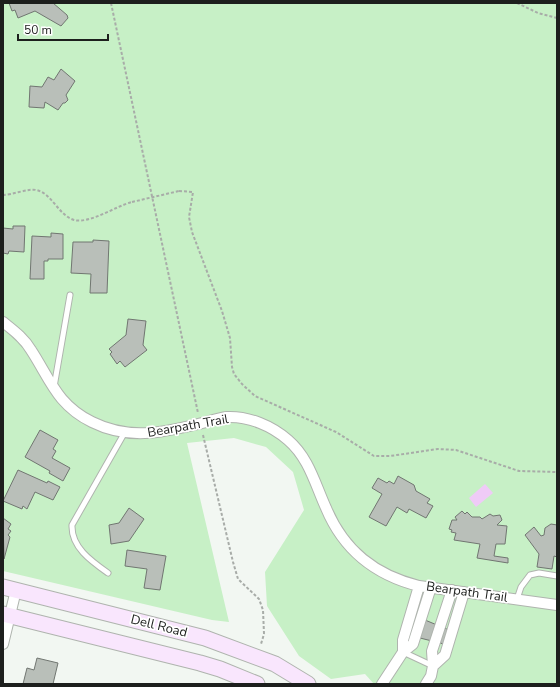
<svg xmlns="http://www.w3.org/2000/svg" width="560" height="687" font-family="'Nunito Sans',sans-serif">
<rect width="100%" height="100%" fill="#f2f7f2"/>
<!-- green -->
<path fill="#c7f0c6" d="M3,3H557V684H374L365,674L331,679L299,656L267,606L265,572L304,510L293,472L266,447L234,438L187,443L229,622L212,620L3,571Z"/>
<!-- water -->
<path fill="#efcbf7" d="M485,484L493,493L476,507L469,498Z"/>
<!-- building -->
<path fill="#b9bfb9" stroke="#717671" d="M9,3H53L67,15L68,18L61,26L35,11L18,18L15,10L12,11Z
M61,69L75,81L66,95L68,100L65,103H63L58,110L45,102L44,108L29,107L30,86L42,87L48,77L54,80Z
M13,226H25L24,252L9,251L8,254L3,253V256V228L13,229Z
M51,233L63,234V259H48V261H44V279H30L32,236L51,237Z
M93,240L109,241L107,293H90L91,274L71,273L73,242H93Z
M128,319L146,321L143,345L147,350L125,367L120,361L117,364L110,354L112,352L109,349L126,335Z
M40,430L58,440L53,449L56,451L52,458L70,468L63,481L49,473L50,471L25,457Z
M18,470L47,483L48,481L60,487L53,500L35,492L27,509L23,506L22,509L3,501Z
M398,476L414,485L416,491L430,499L427,503L433,506L426,518L409,509L407,513L397,507L386,526L369,517L382,494L372,488L378,478L387,483L389,481L394,484Z
M129,508L144,519L129,541L111,544L109,525L119,523Z
M462,511L465,514L467,512L472,517H480L482,519L490,514L493,516L500,515L502,520L497,525L507,526L505,544H496L494,556L508,558V563L477,558L480,544L454,540L456,533L451,532L452,530L449,529L452,520H457L455,517Z
M3,518L11,524L8,529L11,531L8,535L10,537L4,559Z
M551,524L557,525V557L554,556L552,569L537,567L539,554L525,535L534,527L541,536L544,535L545,528Z
M127,550L166,556L160,590L144,588L147,569L125,566Z
M413,620L424,623L425,620L449,630L444,644L420,638V636L409,632Z
M37,658L58,663L53,684H23L27,668L34,670Z"/>
<g fill="none" stroke-linecap="round" stroke-linejoin="round">
<defs>
<path id="service" d="M54,387L70,295
M108,573C91,561 71,547 72,525L125,432
M517,599L521,587L530,575L539,573L557,576
M403,652L433,666"/>
<path id="minor" d="M3,322C13,330 24,338 31,350C50,379 57,405 92,422C128,440 161,433 198,424C207,422 218,418 227,417C249,416 272,426 288,440C309,458 315,484 326,508C344,551 375,575 419,586L557,605
M3,644L16,590
M403,652L413,644L431,587
M433,666L432,651L452,590
M382,684L403,652V640L419,586
M426,684L431,676L433,666L445,655L464,592"/>
<path id="secondary" d="M3,587L205,638L275,664L308,684
M3,614L200,663L220,669L257,684"/>
</defs>
<!-- service casing -->
<use href="#service" stroke="#afb4ae" stroke-width="7"/>
<!-- minor casing -->
<use href="#minor" stroke="#afb4ae" stroke-width="12"/>
<!-- secondary casing -->
<use href="#secondary" stroke="#afb4ae" stroke-width="17"/>
<!-- path -->
<path stroke="#a8aca8" stroke-width="2" stroke-dasharray="3 2" stroke-linecap="butt" d="M111,3L198,413
M517,3L538,13L557,18
M179,191L193,192L189,217L192,232L222,311L230,338L232,367L234,374L242,384L255,396L336,432L374,456H390L438,449L456,450L519,471L557,472
M3,195C12,195 29,188 36,190C52,193 58,215 74,220C90,224 116,206 132,202
M203,435L233,562L238,579L259,599L263,610L264,634L261,644"/>
<!-- service -->
<use href="#service" stroke="#fff" stroke-width="5"/>
<!-- minor -->
<use href="#minor" stroke="#fff" stroke-width="10"/>
<!-- secondary -->
<use href="#secondary" stroke="#f9e6fd" stroke-width="15"/>
<!-- path-bridge -->
<path stroke="#a8aca8" stroke-width="2" stroke-dasharray="3 2" stroke-linecap="butt" d="M132,202L179,191"/>
</g>
<g text-anchor="middle" dominant-baseline="central" stroke-width="3.5" stroke-linejoin="round" paint-order="stroke">
<!-- street labels -->
<g font-size="13" fill="#1d1f1d" stroke="#fff">
<text transform="translate(188 426) rotate(-10)">Bearpath Trail</text>
<text transform="translate(467 592) rotate(8)">Bearpath Trail</text>
<text transform="translate(159 626) rotate(14)">Dell Road</text>
</g>
</g>
<!-- border -->
<rect width="560" height="687" fill="none" stroke="#1d1f1d" stroke-width="8"/>
<!-- scale -->
<path d="M18 34v6h90v-6" fill="none" stroke="#1d1f1d" stroke-width="2"/>
<text x="24" y="34" font-size="12" fill="#1d1f1d" stroke="#ffffff" stroke-width="3" paint-order="stroke">50 m</text>
</svg>
